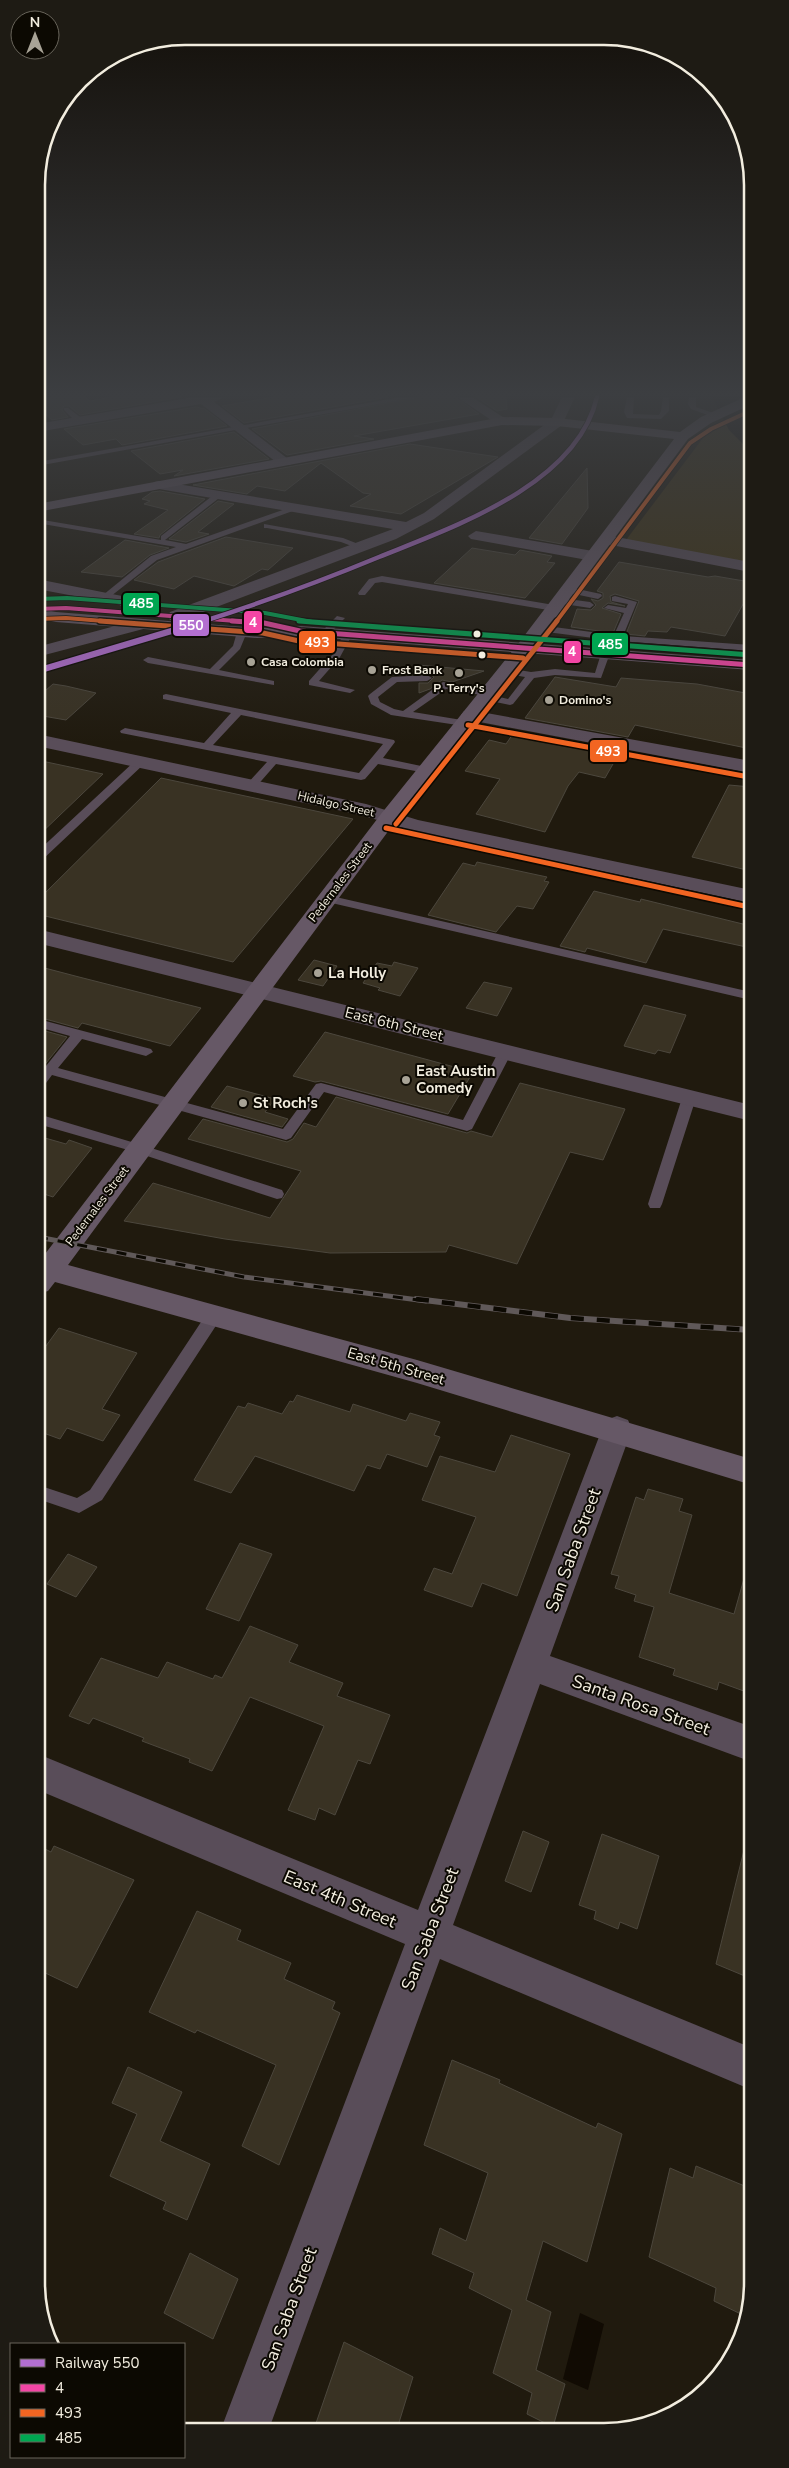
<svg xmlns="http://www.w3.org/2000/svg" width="789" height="2468" font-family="'Nunito Sans',sans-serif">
<rect width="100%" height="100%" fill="#201a0e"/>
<!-- green -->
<path fill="#3f3211" d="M750,414V563L626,540L703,438L722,426Z"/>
<!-- water -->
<path fill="#110b03" d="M712,397H742L750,412V451L729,430Z
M580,2313L604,2324L588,2390L563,2379Z"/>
<!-- building -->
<path fill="#393223" stroke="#4c473d" d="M53,397H85L90,401L111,397H181L80,415L69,406H64L62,410L68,417L52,420L37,407V400Z
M274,397H388L244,423L222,406Z
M420,397H455L479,414L354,436L374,439L287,455L252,429Z
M476,397H506L507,409L497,411Z
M196,407L205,409L227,426L122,445L116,439L83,445L64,429Z
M234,432L269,459L174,476L183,470L160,474L131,451Z
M410,444L498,457L401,514L350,506L371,494L363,493L321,463L285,491L257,486L247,494L193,485Z
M587,468L588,508L562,544L529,538Z
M160,491L205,499L160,535L159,538L134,534L168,510L144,504L150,501L142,499L152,492Z
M218,501L234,504L198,532L209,534L186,542L169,539Z
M226,537L293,548L268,570L262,569L234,586L194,576L174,589L134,580L158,562Z
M125,540L169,548L150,555L122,577L81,572Z
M472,548L515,555L520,550L552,556L547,562L555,563L525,598L434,583Z
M619,562L708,577L715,576L750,582V592L725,636L671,627L667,632L648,631L645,636L626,634L639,601L615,594L610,596L611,602L625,606L608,603L602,608L621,614L613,633L571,627L577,609L591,610L596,605L591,599L598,601L603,598V593L597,591Z
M418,665L484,671L452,682L442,680L430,689L419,693V683H428L434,677L428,673L419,674Z
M555,677L616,687L621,678L697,684L751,694V749L635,725L628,737L525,718Z
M53,684L66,686L96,693L66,720L37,715V698Z
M515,731L621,750L605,778L579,772L568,786L545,832L476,814L500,779L465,771L489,740L506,744Z
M37,760L103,774L37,837Z
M161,778L353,819L233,962L37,914V901Z
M729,785L751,787V871L692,857Z
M477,862L547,877L544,881L549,882L533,909L517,906L496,932L428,915L463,863L475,866Z
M594,891L640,902L641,899L751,926V948L663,929L646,963L587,948L585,952L560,946Z
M314,960L337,966L323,986L298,980Z
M394,962L418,968L400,996L378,990L380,988L363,983L377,963L392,966Z
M37,966L79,977L201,1008L170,1046L82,1023L78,1028L38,1017Z
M484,982L512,988L497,1016L466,1008Z
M644,1005L686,1015L670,1053L658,1050L655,1054L624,1046Z
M38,1029L67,1037L38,1073Z
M325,1032L473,1072L448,1114L321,1081L315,1082L293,1076Z
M520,1083L625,1109L603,1160L570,1152L517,1264L449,1245L446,1252L330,1253L225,1239L124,1221L153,1183L270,1218L301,1171L188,1139L203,1119L287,1142L293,1139L304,1123L316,1127L336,1097L467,1133L471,1131L492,1137Z
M227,1086L275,1099L265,1112L288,1119L282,1127L211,1107Z
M38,1136L66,1144L69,1140L92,1148L53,1197L38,1192Z
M59,1328L137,1353L102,1409L120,1415L103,1441L67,1428L60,1439L38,1431V1357Z
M297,1395L350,1412L353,1404L406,1421L410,1413L440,1422L434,1435L440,1437L427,1467L387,1454L380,1469L367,1465L354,1491L255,1456L231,1493L194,1480L238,1406L245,1408L248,1403L282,1414L290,1401L293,1402Z
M511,1435L570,1454L517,1596L482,1583L472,1607L424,1590L434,1568L452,1574L476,1517L422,1500L440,1456L495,1472Z
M648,1489L683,1499L679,1511L692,1515L669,1593L734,1614L745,1575L752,1576V1694L719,1682L717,1690L673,1675L675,1669L639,1657L654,1607L634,1601L636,1595L615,1588L619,1576L611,1574L636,1497L644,1500Z
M240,1543L272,1554L239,1621L206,1609Z
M68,1554L97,1567L76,1597L47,1584Z
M250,1626L298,1645L289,1662L343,1683L337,1696L390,1715L370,1764L358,1760L335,1815L319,1808L315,1820L288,1810L324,1726L250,1697L212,1771L189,1762L190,1759L142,1741L144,1738L93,1718L89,1724L69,1716L101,1658L158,1678L167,1662L213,1679L215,1675L222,1678Z
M523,1831L549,1842L531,1892L505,1881Z
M602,1834L659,1856L637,1929L620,1922L618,1929L594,1919L596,1911L579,1905Z
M39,1846L51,1852L54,1846L134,1880L77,1988L39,1970Z
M744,1850L752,1851V1979L716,1964Z
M197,1911L241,1930L237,1940L291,1963L284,1979L335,2002L332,2009L340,2013L279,2165L242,2146L276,2065L197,2030L195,2033L149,2012Z
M452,2060L500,2080L499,2083L596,2128L598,2123L622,2134L587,2262L543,2241L526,2300L551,2312L536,2370L565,2384L553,2427L527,2414L532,2393L493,2373L512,2310L469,2288L474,2273L432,2254L440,2228L466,2241L488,2173L424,2145Z
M128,2067L182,2092L160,2141L210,2164L187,2220L163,2209L166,2202L110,2176L137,2114L112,2103Z
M696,2166L752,2189V2293L747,2317L714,2301L716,2288L649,2257L670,2168L693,2178Z
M190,2253L238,2279L213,2339L164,2313Z
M344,2342L413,2377L397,2429H314Z"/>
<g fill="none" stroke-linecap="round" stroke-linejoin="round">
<!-- lane -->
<path fill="#594d59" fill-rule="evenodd" d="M401,397H418L37,466V462Z
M627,397H634L633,414L659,415L661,411L663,397H669V411L661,419L627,418L624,412Z
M689,397H696V407L716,414V418L691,409L688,404Z
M64,408H68L83,419V423H77L64,410Z
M216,493L223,495L165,540L186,544L294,506L301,508L157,560L106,600L103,599V595L151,556L176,547L37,523V519L161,540V536Z
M264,524L343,538L366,547L362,550L341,542L267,528H264Z
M382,576L554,605L558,608L554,611L382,582L375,583L365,595H359L358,593L369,579Z
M568,587L601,594L602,596L598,599L565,592V588Z
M615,596L637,602L623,636L751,645V651L619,641L613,645L601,678L555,675L534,678L513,704L510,705L481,699L479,697L481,695L446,689L413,712L468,721L469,723L464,726L391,715L371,704L368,696L370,694L392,677L427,675L432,678L427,681L397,682L378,697L380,702L394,709L403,711L443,682L491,691L493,693L491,695L508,699L525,677L503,673V669L506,668L531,672L555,669L595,673L604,644L609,640L539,631L534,628L539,625L614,635L624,613L604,608L608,605L626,608L628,604L612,601V597Z
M560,598L590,602L594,605L590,608L557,603V599Z
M337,616L345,618L328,635H322V631Z
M242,629L247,632L240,649L219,670L274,681V685L148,663L143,660L148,657L210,669L233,646L237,632Z
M344,633L352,635L340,657L319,681L355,690L350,693L309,685V681L333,654Z
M166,694L394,740L395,742L383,758L426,767L431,770L426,773L378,764L365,779L361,780L276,764L255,788H247V784L267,762L121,733L120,731L125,728L204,743L231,713L163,699V695ZM241,715L383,744L359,773L213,745Z
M140,759L144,760V764L41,861L37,862V852L136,760Z
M327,895L751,992V1000L323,901L321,899Z
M38,1019L151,1049L153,1052L146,1056L82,1039L58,1068L283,1129L316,1084L321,1083L463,1120L500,1049L505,1048L512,1052L472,1129L467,1131L324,1092L291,1138L286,1140L52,1075L43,1087L38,1088V1076L70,1036L38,1027Z
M689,1094L696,1098L662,1204L660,1208H650L648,1204L682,1098Z
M38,1114L145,1146L282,1190L284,1194L282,1198L277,1199L135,1152L38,1124Z
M215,1308L221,1310L223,1314L221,1318L102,1500L79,1513L38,1499V1485L77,1498L90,1490L209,1310Z"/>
<!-- street -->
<path fill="#594d59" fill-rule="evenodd" d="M194,397H224L214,402L292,462L290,465H280L201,404L37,432V424Z
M457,397H472L509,421L502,425L497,424Z
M562,397H575L562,425L434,519L396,539L182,620H170L168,616L170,612L393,529L159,489L152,485L154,482L159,481L406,522L424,513L551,420Z
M476,531L593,551L601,556L593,561L471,539L468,536Z
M606,535L750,562V572L601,543L598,540Z
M37,579L127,597L136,601L144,613L142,617H130L124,607L117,604L37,589Z
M141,619L147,620L149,624L147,628L37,657V647Z
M470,710L751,761V773L464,719L461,715L464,711Z
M37,734L366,804L418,820L751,890V903L413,831L361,815L37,746Z
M37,929L751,1105V1121L37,943Z
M617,1416L628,1420L632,1429L550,1656L752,1727V1762L540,1684L453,1925L752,2048V2090L440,1959L269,2429H221L405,1944L38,1790V1754L418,1910L602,1429L606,1420Z"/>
<!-- secondary -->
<path fill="#665866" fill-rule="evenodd" d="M745,397H750V405L711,423L688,439L530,652L395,822L68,1265L417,1360L751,1459L752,1485L417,1383L55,1282L48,1291L38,1294V1257L42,1258L381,814L518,644L674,439L557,426L502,425L37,512V504L502,417L557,418L680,432L701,417Z"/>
<!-- primary -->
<path fill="#645562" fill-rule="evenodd" d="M37,608L56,612L257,628L300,626L751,660V670L300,636L257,638L56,622L37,618Z"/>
<defs>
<path id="rail-far1" d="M38,1237L244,1277L426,1301"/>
<path id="rail" d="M416,1299L570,1318L751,1330"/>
</defs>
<!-- rail-far1 casing -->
<use href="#rail-far1" stroke="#605959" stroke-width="5"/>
<!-- rail casing -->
<use href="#rail" stroke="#605959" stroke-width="6"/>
<!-- rail-far1 -->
<use href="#rail-far1" stroke="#0c0902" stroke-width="3" stroke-dasharray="10" stroke-linecap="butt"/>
<!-- rail -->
<use href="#rail" stroke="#0c0902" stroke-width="4.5" stroke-dasharray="13" stroke-linecap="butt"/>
<defs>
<path id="bus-1-far1" d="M37,609L66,608L249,622"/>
<path id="bus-1" d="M232,621L264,623L300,631L751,665"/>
<path id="bus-2-far1" d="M37,619L66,618L116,622
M556,622L690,443L711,429L750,411"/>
<path id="bus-2" d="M100,621L263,633L299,641L523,658
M468,725L749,777
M396,824L557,621
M386,828L749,907"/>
<path id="bus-3-far1" d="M37,599L67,598L265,613L312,622"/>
<path id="bus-3" d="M299,621L751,655"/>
</defs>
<!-- bus-1-far1 casing -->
<use href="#bus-1-far1" stroke="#0c0902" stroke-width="5.5"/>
<!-- bus-1 casing -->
<use href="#bus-1" stroke="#0c0902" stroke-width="8"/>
<!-- bus-2-far1 casing -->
<use href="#bus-2-far1" stroke="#0c0902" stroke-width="5.5"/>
<!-- bus-2 casing -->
<use href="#bus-2" stroke="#0c0902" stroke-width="8"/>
<!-- bus-3-far1 casing -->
<use href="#bus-3-far1" stroke="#0c0902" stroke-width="5.5"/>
<!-- bus-3 casing -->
<use href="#bus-3" stroke="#0c0902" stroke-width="8"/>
<!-- bus-1-far1 -->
<use href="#bus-1-far1" stroke="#f346a5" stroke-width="4"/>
<!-- bus-1 -->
<use href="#bus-1" stroke="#f346a5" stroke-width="5"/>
<!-- bus-2-far1 -->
<use href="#bus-2-far1" stroke="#f26522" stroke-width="4"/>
<!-- bus-2 -->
<use href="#bus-2" stroke="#f26522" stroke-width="5"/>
<!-- bus-3-far1 -->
<use href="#bus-3-far1" stroke="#00a651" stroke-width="4"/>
<!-- bus-3 -->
<use href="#bus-3" stroke="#00a651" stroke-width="5"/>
<defs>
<path id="rail-1-far1" d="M201,622C261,603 321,581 379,557C453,527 577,485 597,397"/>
<path id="rail-1" d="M37,671L205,621"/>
</defs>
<!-- rail-1-far1 casing -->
<use href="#rail-1-far1" stroke="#0c0902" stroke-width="6"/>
<!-- rail-1 casing -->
<use href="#rail-1" stroke="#0c0902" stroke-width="9"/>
<!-- rail-1-far1 -->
<use href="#rail-1-far1" stroke="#b36fd0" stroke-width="4.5"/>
<!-- rail-1 -->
<use href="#rail-1" stroke="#b36fd0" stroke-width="6"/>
</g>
<!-- sky -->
<linearGradient id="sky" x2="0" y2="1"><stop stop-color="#120e08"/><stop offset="0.53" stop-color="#3c3e41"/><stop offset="1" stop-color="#3c3e41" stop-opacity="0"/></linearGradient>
<rect width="789" height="743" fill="url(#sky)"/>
<!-- markers -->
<g fill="#f2eddf" stroke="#0c0902" stroke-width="2">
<circle cx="477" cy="634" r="4.5"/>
<circle cx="482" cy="655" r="4.5"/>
</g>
<g fill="#a8a396" stroke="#0c0902" stroke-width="2">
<circle cx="251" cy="662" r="5"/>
<circle cx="372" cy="670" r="5"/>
<circle cx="459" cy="673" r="5"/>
<circle cx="549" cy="700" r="5"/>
<circle cx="318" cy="973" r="5"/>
<circle cx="406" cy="1080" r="5"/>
<circle cx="243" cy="1103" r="5"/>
</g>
<g text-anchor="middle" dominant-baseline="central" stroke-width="4" stroke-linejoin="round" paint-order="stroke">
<!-- far-poi labels -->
<g font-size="12" font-weight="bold" fill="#f2eddf" stroke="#0c0902" text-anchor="start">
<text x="261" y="662">Casa Colombia</text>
<text x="382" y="670">Frost Bank</text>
<text x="459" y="688" text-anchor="middle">P. Terry's</text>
<text x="559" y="700">Domino's</text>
</g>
<!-- far-street labels -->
<g font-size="12" fill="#f2eddf" stroke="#0c0902">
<text transform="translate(336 804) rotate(13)">Hidalgo Street</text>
<text transform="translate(340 882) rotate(-53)">Pedernales Street</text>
<text transform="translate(97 1206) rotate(-53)">Pedernales Street</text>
</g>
<!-- poi labels -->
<g font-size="15" font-weight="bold" fill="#f2eddf" stroke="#0c0902" text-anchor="start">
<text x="328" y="973">La Holly</text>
<text x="416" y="1071">East Austin<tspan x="416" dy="17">Comedy</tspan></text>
<text x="253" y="1103">St Roch's</text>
</g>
<!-- street labels -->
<g font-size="15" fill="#f2eddf" stroke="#0c0902">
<text transform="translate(394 1024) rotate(14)">East 6th Street</text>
<text transform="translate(396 1366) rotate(16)">East 5th Street</text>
</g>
<!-- near-street labels -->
<g font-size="18" fill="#f2eddf" stroke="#0c0902">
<text transform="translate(573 1550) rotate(-70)">San Saba Street</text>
<text transform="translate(641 1705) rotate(20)">Santa Rosa Street</text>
<text transform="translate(340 1899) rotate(23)">East 4th Street</text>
<text transform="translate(430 1929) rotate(-69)">San Saba Street</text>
<text transform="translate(289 2309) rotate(-70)">San Saba Street</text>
</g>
</g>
<!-- crop -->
<path d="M0 0H789V2468H0ZM185 45H604A140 140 0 0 1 744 185V2283A140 140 0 0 1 604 2423H185A140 140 0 0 1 45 2283V185A140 140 0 0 1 185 45Z" fill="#1e1b14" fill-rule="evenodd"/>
<path fill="none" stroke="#f2eddf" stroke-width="2.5" d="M185 45H604A140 140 0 0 1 744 185V2283A140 140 0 0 1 604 2423H185A140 140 0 0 1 45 2283V185A140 140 0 0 1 185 45Z"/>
<g stroke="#0c0902" stroke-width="2">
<rect x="122" y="592" width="38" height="24" rx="5" fill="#00a651"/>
<rect x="243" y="610" width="20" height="24" rx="5" fill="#f346a5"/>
<rect x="172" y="613" width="38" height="24" rx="5" fill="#b36fd0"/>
<rect x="298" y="630" width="38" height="24" rx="5" fill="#f26522"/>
<rect x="591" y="632" width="38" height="24" rx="5" fill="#00a651"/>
<rect x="563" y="640" width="19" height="24" rx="5" fill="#f346a5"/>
<rect x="589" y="739" width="39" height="24" rx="5" fill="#f26522"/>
</g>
<g font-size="14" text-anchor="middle" font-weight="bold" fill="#fff">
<text x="141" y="608">485</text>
<text x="253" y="627">4</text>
<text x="191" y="630">550</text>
<text x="317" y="647">493</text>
<text x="610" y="649">485</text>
<text x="572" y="656">4</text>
<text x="608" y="756">493</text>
</g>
<!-- legend -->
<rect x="10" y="2343" width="175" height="115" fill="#0c0902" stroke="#68645a"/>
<rect x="20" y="2359" width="25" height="8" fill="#b36fd0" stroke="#68645a"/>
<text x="55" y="2368" font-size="15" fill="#f2eddf">Railway 550</text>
<rect x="20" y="2384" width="25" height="8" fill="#f346a5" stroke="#68645a"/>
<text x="55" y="2393" font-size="15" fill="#f2eddf">4</text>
<rect x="20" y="2409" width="25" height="8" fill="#f26522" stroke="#68645a"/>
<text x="55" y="2418" font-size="15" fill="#f2eddf">493</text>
<rect x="20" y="2434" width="25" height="8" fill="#00a651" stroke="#68645a"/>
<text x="55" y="2443" font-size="15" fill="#f2eddf">485</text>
<!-- north arrow -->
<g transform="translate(35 35)"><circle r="24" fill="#0c0902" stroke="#68645a"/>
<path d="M0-4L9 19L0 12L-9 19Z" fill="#a8a396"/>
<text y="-8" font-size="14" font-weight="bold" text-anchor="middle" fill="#f2eddf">N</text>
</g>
</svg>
